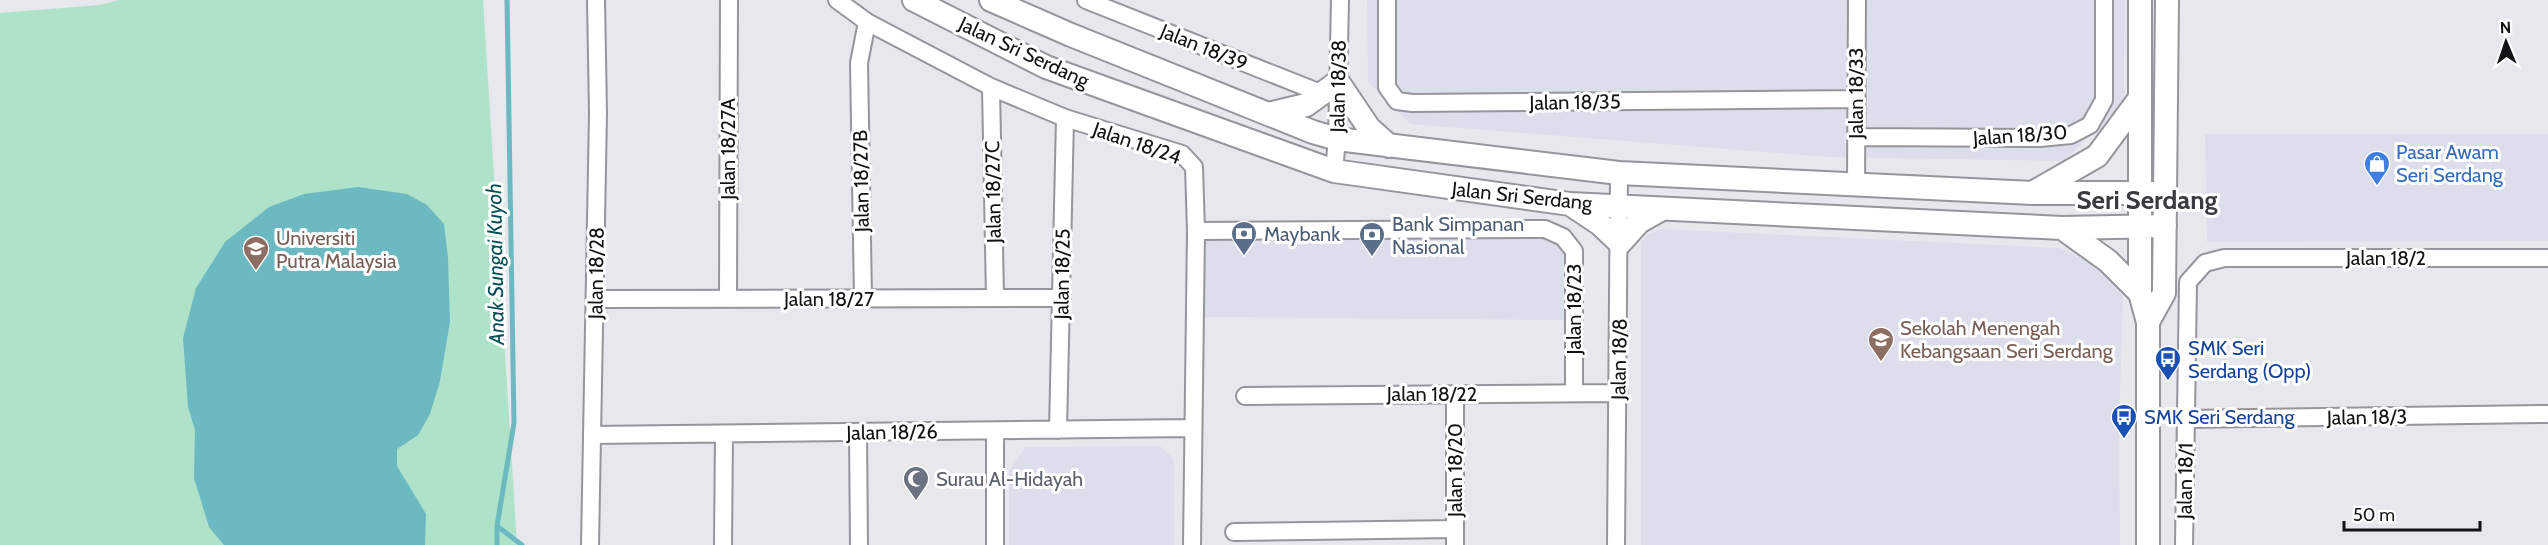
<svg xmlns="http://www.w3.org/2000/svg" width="2548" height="545" font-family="Cabin,sans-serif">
<rect width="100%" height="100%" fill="#e7e8ee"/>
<!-- built -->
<path fill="#dcdeeb" d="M1367,0H2125L2124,102L2064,161L1828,157L1410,124L1368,82Z
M2205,134H2548V241L2207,242Z
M1661,229L2060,248L2092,264L2114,282L2123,297L2119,429L2120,545H1641V242L1647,235Z
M1544,235L1557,242L1567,253V320L1202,317L1203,239Z
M1160,446L1174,459V545H1009V471L1026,447Z"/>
<!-- green -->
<path fill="#aee2c9" d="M119,0H483L517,545H0V13L100,5Z"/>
<!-- water -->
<path fill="#6db9c2" d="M358,187L407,194L427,205L444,224L448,258L450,322L440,381L430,414L418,435L397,449V466L426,514L425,545H224L209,527L194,478L195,430L188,407L183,338L196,288L225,242L269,207L304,194Z"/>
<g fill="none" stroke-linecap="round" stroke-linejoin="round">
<!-- stream -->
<path stroke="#6db9c2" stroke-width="5" d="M497,526L522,545
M497,545V526L514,423L507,0"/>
<defs>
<path id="street" d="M837,0L867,22L991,87L1065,118L1182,154L1194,167L1196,231L1192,545
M1086,0L1323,94
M1387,0V87L1397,101L1412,103L1856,99
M991,87L995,298
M1856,137L2040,138L2071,135L2090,125L2104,100V0
M1334,171L1337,139L1340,0
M1856,185L1857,0
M1196,231L1545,229L1563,237L1574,251V393
M863,298L859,63L867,22
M596,299L1062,298
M728,299L729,0
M1245,396L1619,393
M2186,419L2548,414
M1058,430L1065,118
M858,432L859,545
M592,435L1192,428
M1234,532L1455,529
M590,545L598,113L596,0
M723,545L724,434
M995,545V431
M1455,545V394
M1616,545L1619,173
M2184,545L2188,282L2205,263L2224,258H2548"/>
<path id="secondary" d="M914,0L1046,67L1334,171L1570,204L2062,228L2165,226
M991,0L1071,35L1313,132L1337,139L1619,173L2033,193H2165
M2140,0V293L2148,322V545
M1268,114L1306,105L1338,82L1369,128L1389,146
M2034,192L2097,156L2140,98
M1570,204L1600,224L1620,243L1639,222L1662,209
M2062,228L2108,261L2140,293
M2148,322L2164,293L2167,0"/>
</defs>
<!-- street casing -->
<use href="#street" stroke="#95959b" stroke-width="20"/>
<!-- secondary casing -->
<use href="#secondary" stroke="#95959b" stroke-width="26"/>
<!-- street -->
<use href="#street" stroke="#fff" stroke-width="16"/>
<!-- secondary -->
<use href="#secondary" stroke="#fff" stroke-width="22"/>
</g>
<!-- icons -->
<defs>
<symbol id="shop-pin" viewBox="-11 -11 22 30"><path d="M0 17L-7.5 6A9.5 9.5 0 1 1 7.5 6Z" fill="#3f7fe0" stroke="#fff"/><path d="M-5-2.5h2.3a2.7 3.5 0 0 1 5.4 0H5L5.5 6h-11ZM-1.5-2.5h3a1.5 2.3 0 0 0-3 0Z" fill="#fff"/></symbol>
<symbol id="bank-pin" viewBox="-11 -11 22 30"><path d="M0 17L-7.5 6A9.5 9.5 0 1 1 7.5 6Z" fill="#5c6f8a" stroke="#fff"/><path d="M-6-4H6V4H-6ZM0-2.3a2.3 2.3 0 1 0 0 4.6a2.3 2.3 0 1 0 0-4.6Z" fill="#fff"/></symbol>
<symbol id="university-pin" viewBox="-11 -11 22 30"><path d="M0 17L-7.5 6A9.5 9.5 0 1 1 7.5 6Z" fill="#8d6e63" stroke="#fff"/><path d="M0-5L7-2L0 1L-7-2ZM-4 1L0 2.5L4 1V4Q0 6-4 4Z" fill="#fff"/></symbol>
<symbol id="school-pin" viewBox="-11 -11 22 30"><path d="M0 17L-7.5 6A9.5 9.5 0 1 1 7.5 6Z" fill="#8d6e63" stroke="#fff"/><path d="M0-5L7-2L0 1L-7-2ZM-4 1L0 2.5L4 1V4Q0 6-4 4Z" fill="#fff"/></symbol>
<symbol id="bus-pin" viewBox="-11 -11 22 30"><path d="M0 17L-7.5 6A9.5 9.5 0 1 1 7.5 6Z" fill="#1a4fb4" stroke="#fff"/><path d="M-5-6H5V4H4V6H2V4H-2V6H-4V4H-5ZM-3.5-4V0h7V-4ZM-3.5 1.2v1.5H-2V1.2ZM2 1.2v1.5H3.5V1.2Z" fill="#fff"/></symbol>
<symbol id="mosque-pin" viewBox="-11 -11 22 30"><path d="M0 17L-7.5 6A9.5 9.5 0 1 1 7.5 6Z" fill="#6b7280" stroke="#fff"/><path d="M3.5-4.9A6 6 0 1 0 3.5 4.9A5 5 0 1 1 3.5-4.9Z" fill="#fff"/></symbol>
</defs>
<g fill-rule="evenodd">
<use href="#shop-pin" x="2362" y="149" width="30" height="40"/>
<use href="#bank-pin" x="1229" y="219" width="30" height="40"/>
<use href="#bank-pin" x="1357" y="220" width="30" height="40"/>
<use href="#university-pin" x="241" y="234" width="30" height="40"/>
<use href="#school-pin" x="1866" y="325" width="30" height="40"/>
<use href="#bus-pin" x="2153" y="344" width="30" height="40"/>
<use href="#bus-pin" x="2109" y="402" width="30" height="40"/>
<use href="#mosque-pin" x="901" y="464" width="30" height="40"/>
</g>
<g text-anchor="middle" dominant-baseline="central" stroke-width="6" stroke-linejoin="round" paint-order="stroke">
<!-- street labels -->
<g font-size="20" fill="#121315" stroke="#fff">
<text transform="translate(1204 47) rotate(22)">Jalan 18/39</text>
<text transform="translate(1024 52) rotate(25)">Jalan Sri Serdang</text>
<text transform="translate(1338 86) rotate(-89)">Jalan 18/38</text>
<text transform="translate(1856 93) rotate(-90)">Jalan 18/33</text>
<text transform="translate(1575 102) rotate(-1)">Jalan 18/35</text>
<text transform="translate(2020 135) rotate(-4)">Jalan 18/30</text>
<text transform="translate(1137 143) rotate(19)">Jalan 18/24</text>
<text transform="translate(728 149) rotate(-90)">Jalan 18/27A</text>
<text transform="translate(861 181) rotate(-91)">Jalan 18/27B</text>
<text transform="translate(993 192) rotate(-91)">Jalan 18/27C</text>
<text transform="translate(1522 196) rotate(6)">Jalan Sri Serdang</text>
<text x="2386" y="258">Jalan 18/2</text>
<text transform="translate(596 273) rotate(-89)">Jalan 18/28</text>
<text transform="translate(1062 274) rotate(-89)">Jalan 18/25</text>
<text x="829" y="299">Jalan 18/27</text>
<text transform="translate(1574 309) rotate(-90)">Jalan 18/23</text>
<text transform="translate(1619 359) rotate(-89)">Jalan 18/8</text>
<text x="1432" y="394">Jalan 18/22</text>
<text transform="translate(2367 417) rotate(-1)">Jalan 18/3</text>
<text transform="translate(892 432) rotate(-1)">Jalan 18/26</text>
<text transform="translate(1455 470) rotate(-90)">Jalan 18/20</text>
<text transform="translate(2185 481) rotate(-89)">Jalan 18/1</text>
</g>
<!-- shop labels -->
<g font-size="20" fill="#366cbe" stroke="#fff" text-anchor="start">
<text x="2396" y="152">Pasar Awam<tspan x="2396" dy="23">Seri Serdang</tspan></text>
</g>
<!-- service labels -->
<g font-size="20" fill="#4e5e75" stroke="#fff" text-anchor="start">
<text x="1392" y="224">Bank Simpanan<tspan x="1392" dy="23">Nasional</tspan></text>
<text x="1264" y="234">Maybank</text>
</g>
<!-- education labels -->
<g font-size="20" fill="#785e54" stroke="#fff" text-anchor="start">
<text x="276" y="238">Universiti<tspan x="276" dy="23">Putra Malaysia</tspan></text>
<text x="1900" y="328">Sekolah Menengah<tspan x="1900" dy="23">Kebangsaan Seri Serdang</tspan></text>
</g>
<!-- transit labels -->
<g font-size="20" fill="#164399" stroke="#fff" text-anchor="start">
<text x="2188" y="348">SMK Seri<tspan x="2188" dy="23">Serdang (Opp)</tspan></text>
<text x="2144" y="417">SMK Seri Serdang</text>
</g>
<!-- worship labels -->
<g font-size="20" fill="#5b616d" stroke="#fff" text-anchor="start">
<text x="936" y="479">Surau Al-Hidayah</text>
</g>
<!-- water labels -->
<g font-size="21" font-style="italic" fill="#044d54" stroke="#fff">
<text transform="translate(495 264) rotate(-91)">Anak Sungai Kuyoh</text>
</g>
<!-- district labels -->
<g font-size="26" font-weight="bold" fill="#3a3b3f" stroke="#fff">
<text x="2147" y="200">Seri Serdang</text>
</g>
</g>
<!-- north arrow -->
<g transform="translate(2506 42) rotate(358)" stroke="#ffffff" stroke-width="4.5" paint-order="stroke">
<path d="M0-4.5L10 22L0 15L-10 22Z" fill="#121315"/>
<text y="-9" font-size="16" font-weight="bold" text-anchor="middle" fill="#121315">N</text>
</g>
<!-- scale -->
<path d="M2344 521v9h136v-9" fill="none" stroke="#121315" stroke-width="3"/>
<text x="2353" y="521" font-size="18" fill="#121315" stroke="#ffffff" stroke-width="4.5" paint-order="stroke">50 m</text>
</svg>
